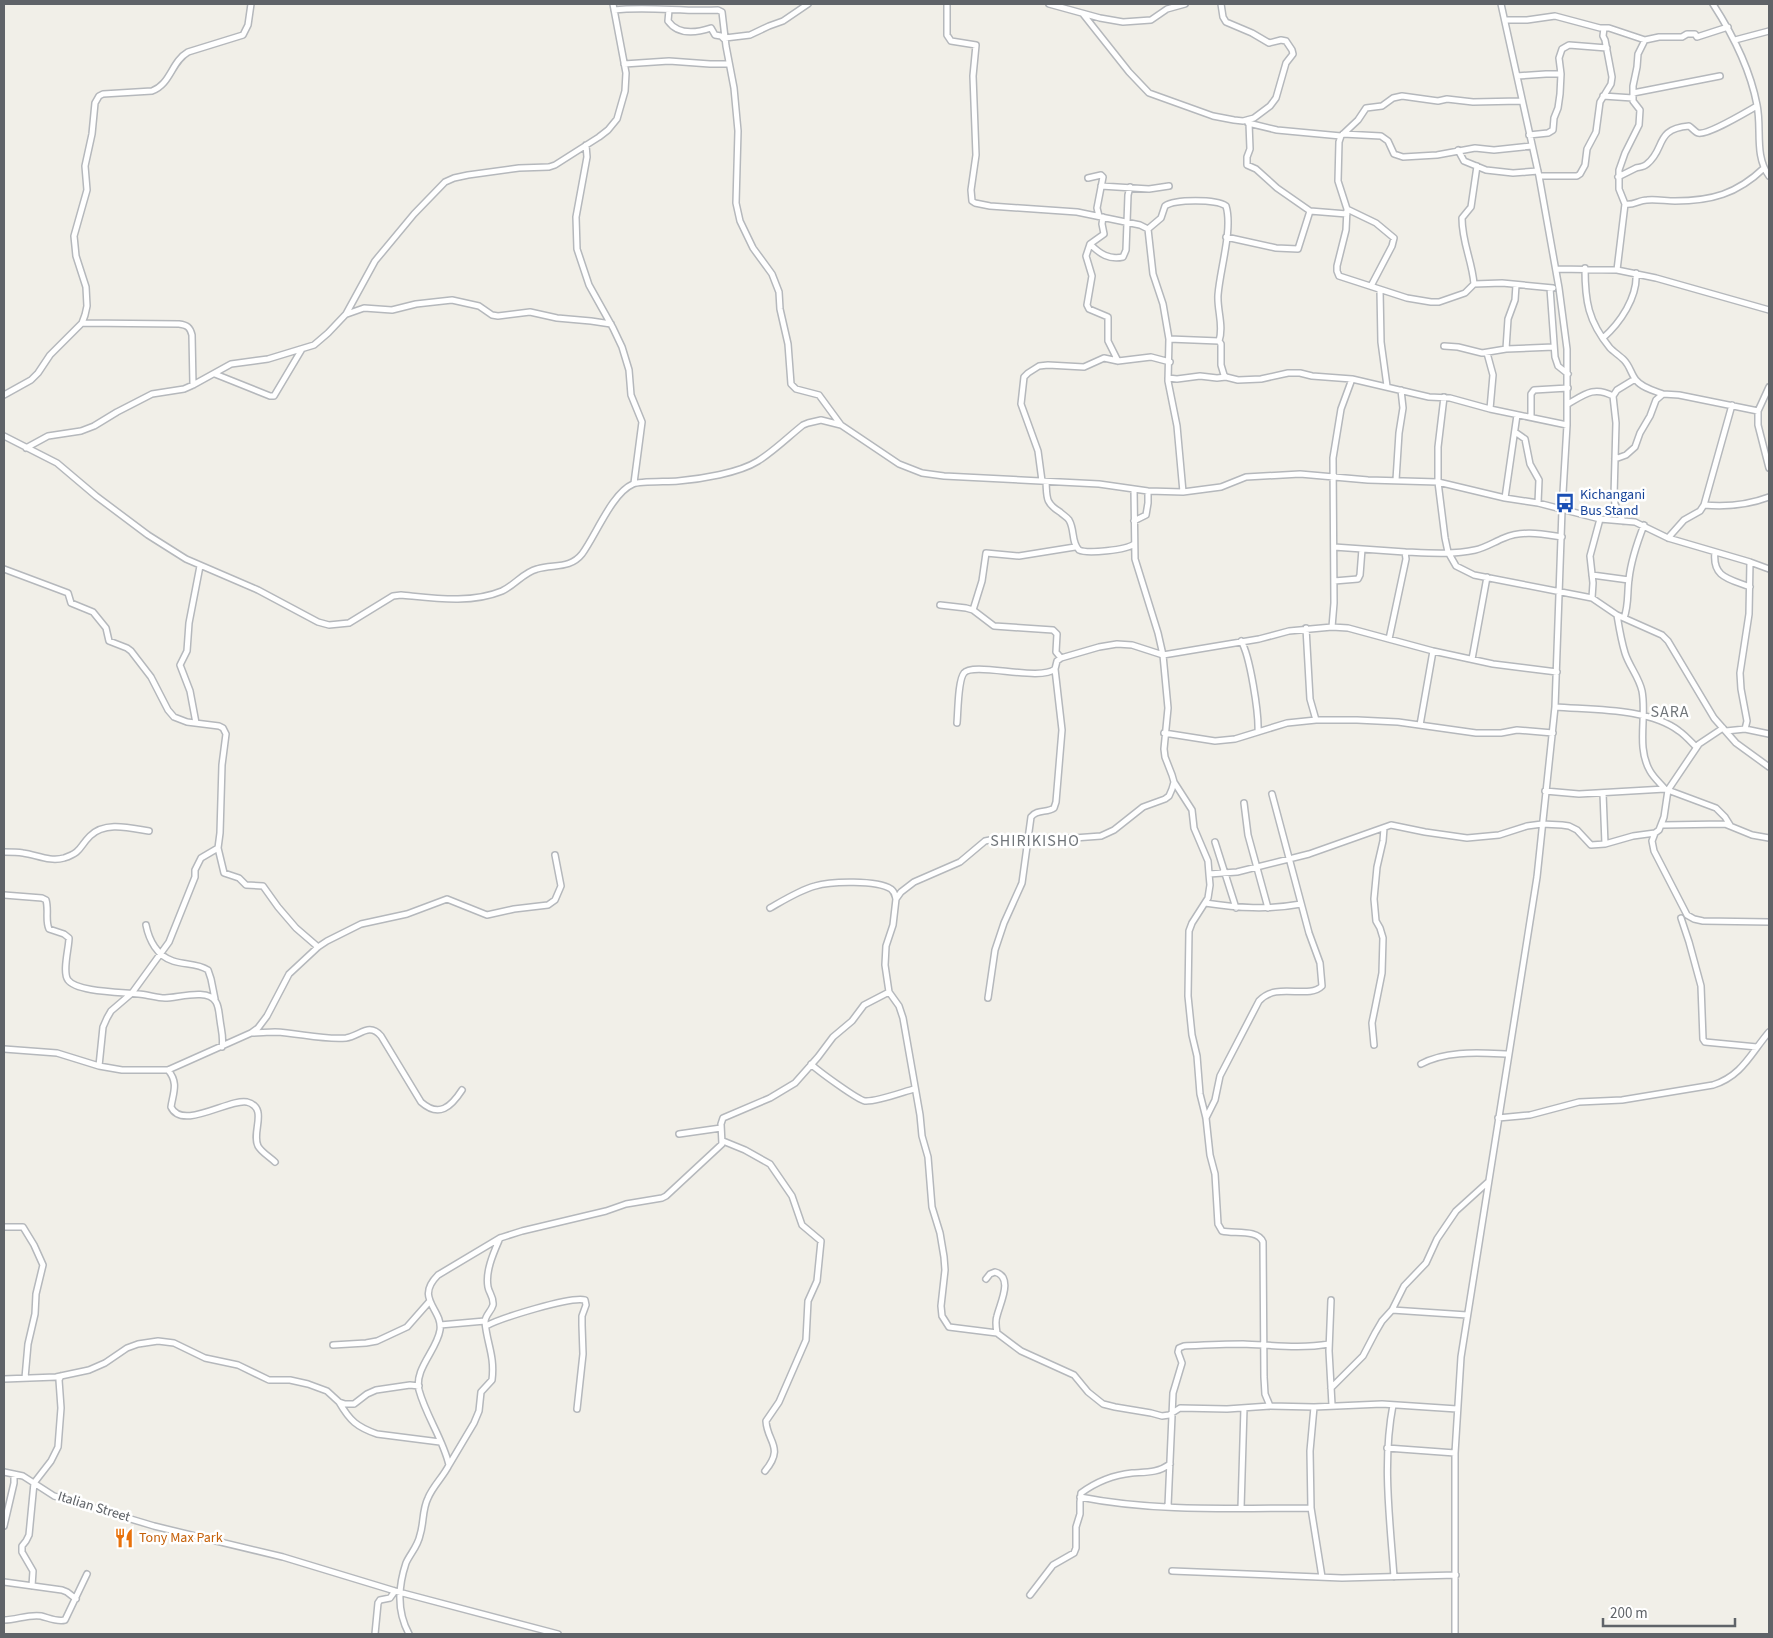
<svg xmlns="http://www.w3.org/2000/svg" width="1773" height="1638" font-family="'Source Sans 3',sans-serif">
<rect width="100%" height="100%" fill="#f1efe8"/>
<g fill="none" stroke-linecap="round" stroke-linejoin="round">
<defs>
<path id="street" d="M947,4V35L951,41L976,45L973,76L976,155L971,190L972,201L975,203L990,206L1077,212L1140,225L1148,229L1153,274L1163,304L1169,339L1168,381L1177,426L1183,492
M1049,4L1100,18L1123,22L1151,20L1167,9L1185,4
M1713,4C1733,35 1750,68 1757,105C1762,129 1754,155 1769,176
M614,10C649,6 682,12 718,10L722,12L726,46L734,88L738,131L736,203L740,221L753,248L772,274L779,292L780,309L788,344L791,384L796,389L819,395L841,425
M669,10L668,21C678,35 696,33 711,28L715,35L721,36L725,40
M1083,14L1129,72L1149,93L1213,116L1234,120L1243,121L1254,118L1270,106L1276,98L1286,63L1293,54L1292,50L1286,41L1281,40L1269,43L1252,33L1226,22L1223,17L1221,4
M1505,20H1527L1555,16L1600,28H1609L1645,40L1659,37H1682L1687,34H1695L1697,37L1728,27
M725,38L750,35L769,26L783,21L808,4
M1645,40L1638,54L1637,67L1633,86V101L1640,110L1639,125L1625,153L1619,170V189L1625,204C1633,206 1639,200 1647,200C1656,199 1666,201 1675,201C1711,201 1737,194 1764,168
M1735,40L1769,31
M624,64L669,61L710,64H729
M1517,76L1546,74H1561
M1633,93L1720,76
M1603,96L1633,98
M1248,123L1277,130L1341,136
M1249,123L1250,149L1247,157V165L1256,169L1277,188L1310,211L1347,214
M1343,134L1381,136L1388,141L1394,154L1403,157L1437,155L1475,148L1494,150L1532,146
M1529,135L1548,133L1553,130L1554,118L1558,108L1560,94L1561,74L1559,58L1562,49L1569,45L1607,48
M586,145L587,157L576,217L577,249L589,285L613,328L622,347L629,370L631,395L642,422L634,483
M1458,150L1464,161L1486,170L1513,173L1538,171
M1539,176H1577L1580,174L1585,165L1587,149L1596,132L1600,102L1611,84L1612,77L1605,40L1603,36L1604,28
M1618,177C1624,174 1630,171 1636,168C1640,167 1644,167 1647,164C1666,149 1654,129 1689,126C1692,128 1695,132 1698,133C1707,136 1748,111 1757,106
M1088,178L1101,175L1103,177L1097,208L1099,216
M1101,186L1149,189L1169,186
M1347,209L1346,230L1337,266V271L1339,276L1407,298L1431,302H1439L1465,293L1474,284C1472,260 1462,243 1462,218L1471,207L1477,166
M1103,217L1102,224L1104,234L1090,244L1086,256L1092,276L1087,305L1089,309L1108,317V341L1118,361
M1148,229L1161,218L1165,206C1175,199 1216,199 1226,206C1233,229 1220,269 1218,295C1217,310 1224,326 1219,341
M1226,237L1276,248L1298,249L1310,211
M1090,244C1100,254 1109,260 1123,257L1126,250L1128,195L1130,187
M1585,268C1585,301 1588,321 1610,348C1614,352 1620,356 1624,360C1630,366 1631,374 1636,380C1642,388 1655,391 1663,394
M1556,269L1617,270L1625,204
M1617,270L1656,278L1769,310
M1474,284L1502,283L1553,288
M1371,286L1392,246L1394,238L1376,223L1347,209L1338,181L1339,142L1341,136L1358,120L1366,108L1382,106L1393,98L1402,96L1438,101L1447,99L1473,102L1521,101
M1550,288L1555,357L1558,366L1568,374
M1380,290L1381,342L1387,386
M347,314L364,308L392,310L416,304L452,300L479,306L492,315L498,316L530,312L557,318L591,321L611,324
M82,323L179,324C187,325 190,327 192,335L193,385
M1603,338C1620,323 1638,297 1636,273
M1169,339L1219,341L1221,344V365L1224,375L1226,377
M1444,346L1458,347L1482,353L1506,349L1554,347
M1506,349L1508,319L1515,300L1516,285
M1487,353L1493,375L1490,409
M215,374L270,396H274L302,349
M1168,378L1177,379L1200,376L1217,378L1226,377L1238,380L1261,379L1288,373H1300L1312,376L1352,379L1429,397L1450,398L1490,409L1567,425
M1769,387L1758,411V425L1769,468
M4,395L31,380L38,373L50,355L82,323L85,315L87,306L86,287L76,256L74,236L87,190L85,166L92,134L95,103L99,96L103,94L152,91C171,84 171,62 188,52L243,35L248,25L251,4
M1444,397L1438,447V482L1445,538L1448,552L1456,566L1474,575L1592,598L1617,615L1662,635L1668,641L1714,718L1736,743L1769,767
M1568,404C1585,394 1594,386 1613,396
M1531,417V394L1534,390L1568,388
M1515,432L1525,439L1530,464L1539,480L1538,503
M4,436L57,463L96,496L148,535L186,559L258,590L318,622L329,625L349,623L393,596L401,595C433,598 471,604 502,591C515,585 524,572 537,569C554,564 570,569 582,554C596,535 612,493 633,484C640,481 668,482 678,481C701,479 739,473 758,461C774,451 788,437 803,425L808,423L821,420L841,425L899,464L922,473L944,476L1099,484L1148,491L1183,492L1221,487L1246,477L1300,474L1368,480L1438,482L1505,498L1538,503L1600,519L1635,522L1668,538L1750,562L1769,569
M26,448L48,436L81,431L94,426L117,412L152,394L184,389L193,385L231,364L268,359L314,345L328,333L346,314L375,261L414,214L445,182L454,178L468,175L519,168L549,167L555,165L599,137L608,130L617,119L625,91L626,73L613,4
M1615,459L1626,455L1635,447L1640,433L1650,416L1656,400L1663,394L1679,395L1758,411
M1396,480L1399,433L1403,408L1401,390
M1042,481L1038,451L1021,404L1024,377L1028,373L1039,366L1048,365L1084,367L1104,358L1118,361L1151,357L1170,362
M1046,482C1047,497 1045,503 1060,512C1063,515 1067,517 1069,520C1075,530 1071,542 1079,550C1087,554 1127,550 1134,544
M1134,489L1135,559L1158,633L1163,655L1168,708L1164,749L1165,757L1172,775L1174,782L1172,789L1169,796L1165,799L1143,807L1114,830L1101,836L1074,838H1039L1013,842L990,840L985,841L960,862L914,882L901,892L896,899L893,925L886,946L885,965L889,992L899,1006L903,1018L920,1115L922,1136L928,1157L932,1207L940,1233L944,1257L945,1270L941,1306L942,1316L949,1327L997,1333L1021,1351L1074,1375L1088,1392L1103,1404L1115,1407L1151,1413L1162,1416L1169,1415L1180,1408L1227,1409L1270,1406L1314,1407L1382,1404L1457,1409
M1505,498L1517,415
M1704,505C1727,507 1748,505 1769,497
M1134,521L1146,515L1148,503V491
M1623,521L1615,504L1614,496L1616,423L1613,396L1617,390L1635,379
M1668,538L1684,520L1700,511L1704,505L1732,405
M1334,547L1405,552L1406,559L1389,639
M1405,552C1427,553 1453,555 1475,550C1485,548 1494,542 1504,538C1522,530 1542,534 1562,537
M1715,552C1712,578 1730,579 1750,587
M4,569L68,593L71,603L93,612L106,628L109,641L127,648L131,651L151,677L168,710L174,717L187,722L219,726L223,728L226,734L222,765L220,833L218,848L201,858L195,870V877L169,942L132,993L111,1011L107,1018L103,1027L99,1066
M1592,575L1629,580
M1334,581L1358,579L1360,575L1362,549
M1592,598L1593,583L1590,556L1600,519
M940,605L966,608L973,610L994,626L1053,630L1057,634L1056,652L1061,658
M973,610L982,581L986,553L1019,556L1075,547
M1617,615C1619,627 1621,640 1625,653C1629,666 1639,677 1642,691C1647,717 1636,747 1650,771C1654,778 1660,783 1665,789
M1624,618C1629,605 1627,592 1629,579C1631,560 1637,543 1644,525
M1332,627L1334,603L1333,458L1341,409L1352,379
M1306,628L1310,699L1316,720
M1241,641C1250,655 1259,714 1258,732
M1472,659L1487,577
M1555,707C1593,710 1649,708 1679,731C1685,735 1691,742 1696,747
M196,723L190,691L180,665L187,651L189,623L200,566
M957,723C958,712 958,680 964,673C973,661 1040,682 1055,669
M1420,725L1433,651
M1745,729L1747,721L1741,689L1740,673L1749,614L1750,562
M1726,731L1745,729L1769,734
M1164,733L1215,741L1235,739L1287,723L1316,720H1357L1398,722L1476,733H1501L1517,730L1553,733
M1174,782L1192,810L1194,828L1208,861L1209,874L1210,885L1208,898L1192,923L1189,931L1188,996L1192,1035L1197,1056L1200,1094L1206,1118L1210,1155L1215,1174L1218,1224L1222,1231C1234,1234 1258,1229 1263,1242L1264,1377L1265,1394L1270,1406
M1545,791L1579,794L1665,789L1716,808L1725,817L1730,825
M1603,793L1605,844
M1244,803L1248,835L1268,908
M1663,825L1725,824L1752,835L1769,838
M1655,833L1652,841L1654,851L1687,915L1694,919L1703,921L1769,922
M1215,842L1236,908
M218,848L224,873L239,878L246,885L263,886L278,907L296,928L318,947
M4,852C10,852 17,852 23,853C37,855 50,862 64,858C82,852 79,847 90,836C105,821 130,828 149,831
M1209,874L1237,872L1309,854L1391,825L1425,832L1467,838L1499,835L1527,826L1542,824L1562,825L1569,826L1577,830L1591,845L1605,844L1633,836L1655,833L1659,830L1664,817L1668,790L1699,744L1723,728
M4,895L42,898L46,900C49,910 45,920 49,929L64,934L69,938C69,948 62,972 68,980C77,993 129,992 146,995C152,996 158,998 165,998C178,998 208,988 216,1002C219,1007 219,1014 220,1020C221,1029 224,1038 222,1047
M1205,903C1238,908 1268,910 1301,904
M770,908C784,900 800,890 815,886C831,881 877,880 891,889C895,892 895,895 896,899
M1681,918L1689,942L1701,986L1703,1039L1705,1042L1757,1047
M146,925C149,940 157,956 173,961C185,965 197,963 208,970L211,979L215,999
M988,998L995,950L1004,923L1022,883L1031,817C1037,809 1047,813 1054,808L1056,802L1062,730L1055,669L1057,661L1061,658L1099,647L1117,644L1132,645L1163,655L1259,639L1289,631L1332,627L1348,628L1433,651L1493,664L1557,672
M251,1033C259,1033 267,1032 275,1032C299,1033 322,1040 346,1038C360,1036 369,1022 381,1036L421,1102C439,1118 451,1107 462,1090
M1374,1045L1372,1023L1382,973L1383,938L1380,928L1376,921L1374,899L1377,867L1383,841L1384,828
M4,1049L57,1053L99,1066L122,1070H168L251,1033L258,1028L267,1016L289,974L318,947L327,941L361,924L407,914L447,899L487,915L514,909L548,905L555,900L561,886L555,855
M811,1064C818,1071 858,1100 865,1101C876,1102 903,1092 914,1089
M1421,1064C1447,1050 1480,1053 1509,1054
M168,1070C179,1083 173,1093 171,1107C182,1131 230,1098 247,1102C269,1108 251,1132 258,1146C261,1152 270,1157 275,1162
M1206,1118L1215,1100L1220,1076L1259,1001C1277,981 1308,1000 1322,986L1320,963L1309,933L1272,794
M1498,1118L1530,1115L1579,1102L1622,1100L1713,1085C1742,1076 1751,1053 1769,1032
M679,1134L721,1128
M723,1141L745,1150L770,1164L792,1196L802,1225L821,1241L817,1281L808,1301L806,1340L779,1402L766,1421C767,1442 785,1447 765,1471
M4,1227H23L34,1245L43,1265L36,1294L35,1314L28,1344L25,1378
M986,1279L990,1274L995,1272C1014,1277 1000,1303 997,1316C995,1321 996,1327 997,1333
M1331,1300L1329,1351L1332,1405
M1392,1310L1467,1315
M440,1325L485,1321
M486,1326C501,1318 571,1296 585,1300L586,1305L582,1316V1325L583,1354L577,1409
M333,1345L366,1343L377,1341L407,1327L429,1302
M4,1379L56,1377L89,1370L105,1363L127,1348L138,1344L158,1341L174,1343L205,1358L238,1365L269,1380H290L308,1384L327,1391L339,1402L345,1404H354L367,1394L376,1390L410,1385L419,1386
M1331,1388L1363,1356L1375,1333L1382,1321L1392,1310L1404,1286L1426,1263L1437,1239L1456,1211L1488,1182
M339,1402C350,1421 357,1427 377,1434L440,1442
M1393,1405C1382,1462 1390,1520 1394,1577
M1314,1407L1310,1451L1311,1508L1322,1577
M1387,1448L1455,1453
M449,1465L474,1423L479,1411L481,1392L492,1380C495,1356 487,1344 485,1322C485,1315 491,1312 493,1305C494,1297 489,1293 488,1287C485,1271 494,1252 500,1238
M4,1472L23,1476L54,1496L154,1526L283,1557L395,1591L558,1634
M1080,1497C1155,1512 1234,1508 1311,1508
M1168,1506L1173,1393L1182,1363L1178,1352L1179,1348L1184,1346C1204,1345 1223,1344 1243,1344C1271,1345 1301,1349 1329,1344
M1241,1508L1244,1408
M4,1526L14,1483V1474
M1172,1571L1342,1578L1456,1575
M4,1582L62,1590L67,1592L76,1599
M32,1586L33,1571L22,1552V1546L26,1541L29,1535L34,1483L51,1461L58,1447L61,1408L59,1380L61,1376
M1030,1595L1053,1565L1074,1553L1076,1548V1527L1080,1514V1502L1081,1493C1096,1482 1113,1475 1132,1473C1146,1472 1158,1473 1170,1464
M4,1620C16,1620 29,1614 41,1616C49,1618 57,1622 65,1620L87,1574
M375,1634L378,1603L380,1600L390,1598L395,1591
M409,1634C397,1612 398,1587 406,1563C410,1554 418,1546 420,1535C424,1523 422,1510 428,1498C433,1486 443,1477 449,1465C443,1439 426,1416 419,1390C414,1369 437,1350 440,1330C443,1309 414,1299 438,1275L500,1238L522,1231L606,1211L626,1204L662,1198L666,1196L722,1144L721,1124L723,1118L770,1098L795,1083L818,1057L833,1037L852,1021L864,1005L889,992
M1455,1634V1453L1461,1357L1537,877L1555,707L1562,510L1567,425V349L1559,288L1539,176L1501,4"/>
</defs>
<!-- street casing -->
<use href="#street" stroke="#b5b8bc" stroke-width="8"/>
<!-- street -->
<use href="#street" stroke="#fff" stroke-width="5"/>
</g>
<!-- icons -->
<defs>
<symbol id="bus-bare" viewBox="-9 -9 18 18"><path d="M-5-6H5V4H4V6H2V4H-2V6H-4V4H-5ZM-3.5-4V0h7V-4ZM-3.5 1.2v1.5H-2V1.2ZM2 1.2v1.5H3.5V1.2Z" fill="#1a4fb4" stroke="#fff" stroke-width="2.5" paint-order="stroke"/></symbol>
<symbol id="restaurant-bare" viewBox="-9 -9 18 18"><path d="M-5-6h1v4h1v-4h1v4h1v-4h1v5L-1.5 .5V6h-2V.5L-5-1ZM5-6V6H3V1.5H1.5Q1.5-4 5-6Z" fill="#e8710a" stroke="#fff" stroke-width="2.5" paint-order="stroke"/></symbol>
</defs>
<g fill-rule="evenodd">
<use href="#bus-bare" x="1551" y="489" width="28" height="28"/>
<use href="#restaurant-bare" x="110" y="1524" width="28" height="28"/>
</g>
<g text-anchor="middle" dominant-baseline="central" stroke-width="5" stroke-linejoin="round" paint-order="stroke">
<!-- transit labels -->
<g font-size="14" fill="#164399" stroke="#fff" text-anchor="start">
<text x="1580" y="495">Kichangani<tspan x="1580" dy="16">Bus Stand</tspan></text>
</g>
<!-- street labels -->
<g font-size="14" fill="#5f6368" stroke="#fff">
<text transform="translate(94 1507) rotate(17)">Italian Street</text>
</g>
<!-- food labels -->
<g font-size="14" fill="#c56008" stroke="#fff" text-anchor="start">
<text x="139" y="1538">Tony Max Park</text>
</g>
<!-- quarter labels -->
<g font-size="16" letter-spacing="1" fill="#70757a" stroke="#fff">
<text x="1670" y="712">SARA</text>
<text x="1035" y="841">SHIRIKISHO</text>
</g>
</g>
<!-- border -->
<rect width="1773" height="1638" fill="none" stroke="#5f6368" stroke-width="10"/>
<!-- scale -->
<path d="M1603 1618v8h132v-8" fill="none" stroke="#5f6368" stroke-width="2.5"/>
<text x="1610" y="1618" font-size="15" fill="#5f6368" stroke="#ffffff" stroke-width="4" paint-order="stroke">200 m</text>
</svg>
